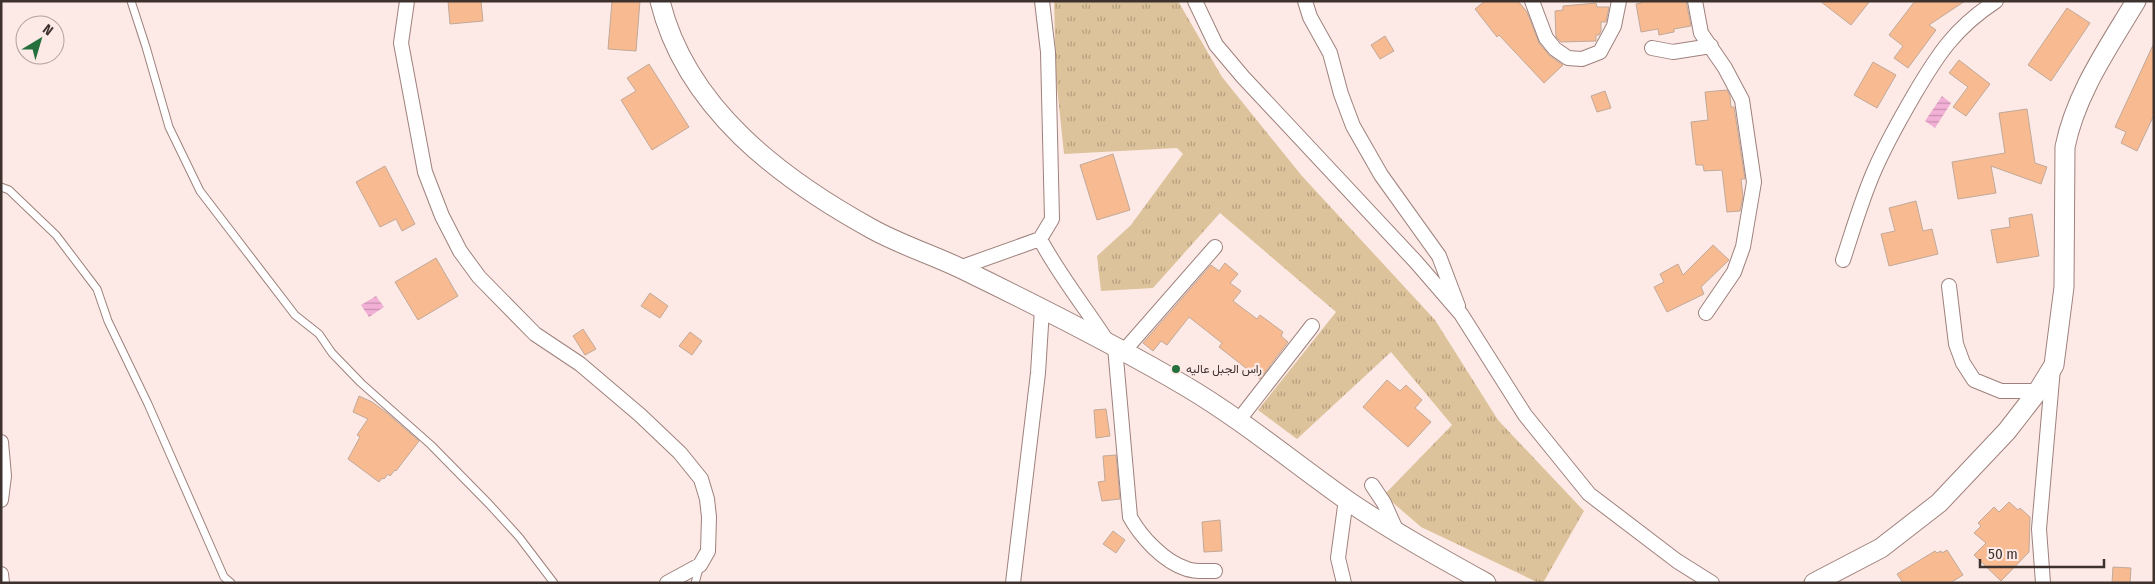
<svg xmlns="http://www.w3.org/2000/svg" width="2155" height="584" font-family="'Fira Sans Condensed',Vazirmatn,sans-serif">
<defs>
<pattern id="grass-tufts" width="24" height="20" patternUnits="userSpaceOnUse" patternTransform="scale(1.25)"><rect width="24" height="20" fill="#ddc39b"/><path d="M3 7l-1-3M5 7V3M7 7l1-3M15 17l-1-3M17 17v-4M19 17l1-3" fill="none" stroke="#b59f7f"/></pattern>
<pattern id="water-rules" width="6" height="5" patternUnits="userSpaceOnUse" patternTransform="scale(1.25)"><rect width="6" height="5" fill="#f2b0d6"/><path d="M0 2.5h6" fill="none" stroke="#c590ae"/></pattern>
</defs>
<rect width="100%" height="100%" fill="#fdeae6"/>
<!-- grass -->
<path fill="url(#grass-tufts)" d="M1054,1H1178L1222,77L1302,176L1435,320L1498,420L1584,511L1543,583H1539L1421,527L1384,495L1452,425L1391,352L1297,439L1258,410L1336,312L1220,213L1153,288L1101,291L1097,256L1131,225L1183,154L1177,148L1064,154L1056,77Z"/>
<!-- water -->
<path fill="url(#water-rules)" d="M1942,96L1951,103L1935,128L1925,121Z
M376,296L384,307L369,317L361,305Z"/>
<!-- building -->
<path fill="#f8ba91" stroke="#c1a999" d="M448,1H481L483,21L450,24Z
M612,1H640L636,51L608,49Z
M1485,1H1518L1527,12L1539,43L1550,56L1563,65L1544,83L1499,35L1497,37L1475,9Z
M1641,1H1686L1691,26L1674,29V32L1659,35L1658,29L1641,32L1636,4L1641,3Z
M1820,1H1870L1851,25Z
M1915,1H1965L1929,25L1936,30L1908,68L1894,58L1903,46L1889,35Z
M1596,3L1597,7H1609L1606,22H1601V31L1599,35H1596V41L1561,42L1556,37L1555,11L1563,10V6Z
M2067,8L2090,23L2051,81L2028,65Z
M1385,36L1394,51L1380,59L1371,45Z
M2154,43V115L2137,151L2121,143L2126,132L2115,127Z
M1959,60L1990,84L1966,116L1953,107L1968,87L1949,73Z
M1873,62L1896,75L1877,108L1854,95Z
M649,64L689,127L652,150L621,100L636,91L627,78Z
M1727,90L1730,96L1731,107H1734L1745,179H1741L1743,197L1740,211L1727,212L1722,170L1704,171L1703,165H1696L1691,122L1708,120L1705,92Z
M1605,91L1611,108L1597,112L1591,96Z
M2027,109L2035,163L2047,167L2041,184L1991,166L1996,193L1958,199L1952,162L2005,153L1999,113Z
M1113,154L1130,210L1097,220L1080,165Z
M385,166L415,224L402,231L396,219L380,227L356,182Z
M1916,201L1923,231L1932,229L1938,254L1889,266L1881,234L1895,231L1889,208Z
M2032,214L2039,256L1997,263L1991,230L2010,227L2009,218Z
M1713,245L1729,260L1701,287L1704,294L1667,312L1654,287L1664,282L1660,274L1678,264L1683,275Z
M436,258L458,296L418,320L395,282Z
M1225,263L1238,274L1230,283L1241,291L1233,301L1257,319L1260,315L1283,332L1281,336L1288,342L1260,379L1219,347L1222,343L1189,317L1167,345L1161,341L1153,351L1143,343L1211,265L1219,271Z
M650,293L668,306L660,318L641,306Z
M583,329L596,349L585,355L573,336Z
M690,332L702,341L692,355L679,346Z
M1387,380L1400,391L1406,385L1422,400L1415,408L1431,422L1408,447L1363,407Z
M359,396L372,402L387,413L419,441L396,471L395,470L390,476L388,474L384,479L382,478L379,482L348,459L360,437L357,435L368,419L353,412Z
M1106,409L1110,436L1096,438L1094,410Z
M1116,455L1120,499L1102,501L1098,482L1105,481L1103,456Z
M2009,502L2018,510L2020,508L2030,517L2029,552L2001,581L1974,555L1986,543L1974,533L1981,526L1978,523L1994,507L1999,512Z
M1220,520L1222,551L1204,552L1202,522Z
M1113,531L1125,540L1116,553L1103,544Z
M1947,550L1963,575L1950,583H1903L1897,574L1935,551L1937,553L1941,551L1942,553Z
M2113,567L2131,568L2130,583H2112Z"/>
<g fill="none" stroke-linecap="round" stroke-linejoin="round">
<defs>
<path id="lane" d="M131,1L146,47L169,127L200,191L295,315L319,334L332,353L361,383L431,445L489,504L519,537L554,583
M1,187L9,190L56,235L97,289L108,321L148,404L224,577L231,583
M695,583L700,565"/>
<path id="street" d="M407,1L401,43L425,172L442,216L460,251L479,277L535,334L580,364L640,415L680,453L701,479L707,499L709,517L708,551L700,565L667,583
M1195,1L1216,45L1243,77L1416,262L1461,314L1525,415L1589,494L1677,561L1712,583
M1305,1L1310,17L1330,53L1341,94L1353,126L1381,175L1439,256L1458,306
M1532,1L1546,38L1555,49L1568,58L1582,59L1600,52L1614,26L1619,1
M1695,1L1701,33L1725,68L1742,100L1754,182L1743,247L1734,272L1706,313
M1652,48L1673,52L1711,46
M1040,239C1059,275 1085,307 1107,341
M1843,260C1853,230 1862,198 1875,169C1886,144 1900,119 1914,95C1938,54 1955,28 1996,1
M959,268L1040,239L1052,219L1048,52L1042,1
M1949,286L1956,344L1963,363L1974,380L2001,391H2038
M1115,347L1130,517C1141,537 1164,562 1187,569C1195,572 1206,571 1215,571
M1123,352L1215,247
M1238,421L1312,326
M1,442L4,476L1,500
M1372,485L1384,503L1398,534
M1,574L2,583
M1013,583L1038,373L1042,309
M1344,583L1338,558L1346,499
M2043,583L2039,529L2053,368"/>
<path id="secondary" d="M660,1C686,108 781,179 872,229C901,245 933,255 962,269C1038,306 1114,344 1187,387C1244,421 1294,463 1348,501C1392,531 1439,557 1486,583
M1814,583L1881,548L1939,503L2007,431L2038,391L2054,365L2064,287L2065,147C2076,93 2108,48 2136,1"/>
</defs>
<!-- lane casing -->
<use href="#lane" stroke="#9e817c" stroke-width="9"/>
<!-- street casing -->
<use href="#street" stroke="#9e817c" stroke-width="16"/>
<!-- secondary casing -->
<use href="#secondary" stroke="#9e817c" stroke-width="21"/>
<!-- lane -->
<use href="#lane" stroke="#fff" stroke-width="7"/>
<!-- street -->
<use href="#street" stroke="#fff" stroke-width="14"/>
<!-- secondary -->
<use href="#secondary" stroke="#fff" stroke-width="19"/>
</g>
<!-- markers -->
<circle fill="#26703d" stroke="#fdeae6" stroke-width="2" cx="1176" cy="369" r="5"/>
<g text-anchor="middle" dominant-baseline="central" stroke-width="4.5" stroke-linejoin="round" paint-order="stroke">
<!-- poi labels -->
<g font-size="12" fill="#3e322f" stroke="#fdeae6" text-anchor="start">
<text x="1186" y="369">راس الجبل عاليه</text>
</g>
</g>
<!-- border -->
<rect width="2155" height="584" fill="none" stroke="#3e322f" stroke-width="5"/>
<!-- north arrow -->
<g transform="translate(40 40) rotate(38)"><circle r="24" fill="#fdeae6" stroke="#b1a09d"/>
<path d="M0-4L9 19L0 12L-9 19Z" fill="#26703d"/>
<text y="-8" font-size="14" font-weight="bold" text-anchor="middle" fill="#3e322f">N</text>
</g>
<!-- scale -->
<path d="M1980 559v8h124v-8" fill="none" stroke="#3e322f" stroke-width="2.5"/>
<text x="1988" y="559" font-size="15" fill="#3e322f" stroke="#fdeae6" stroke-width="4" paint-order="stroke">50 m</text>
</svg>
